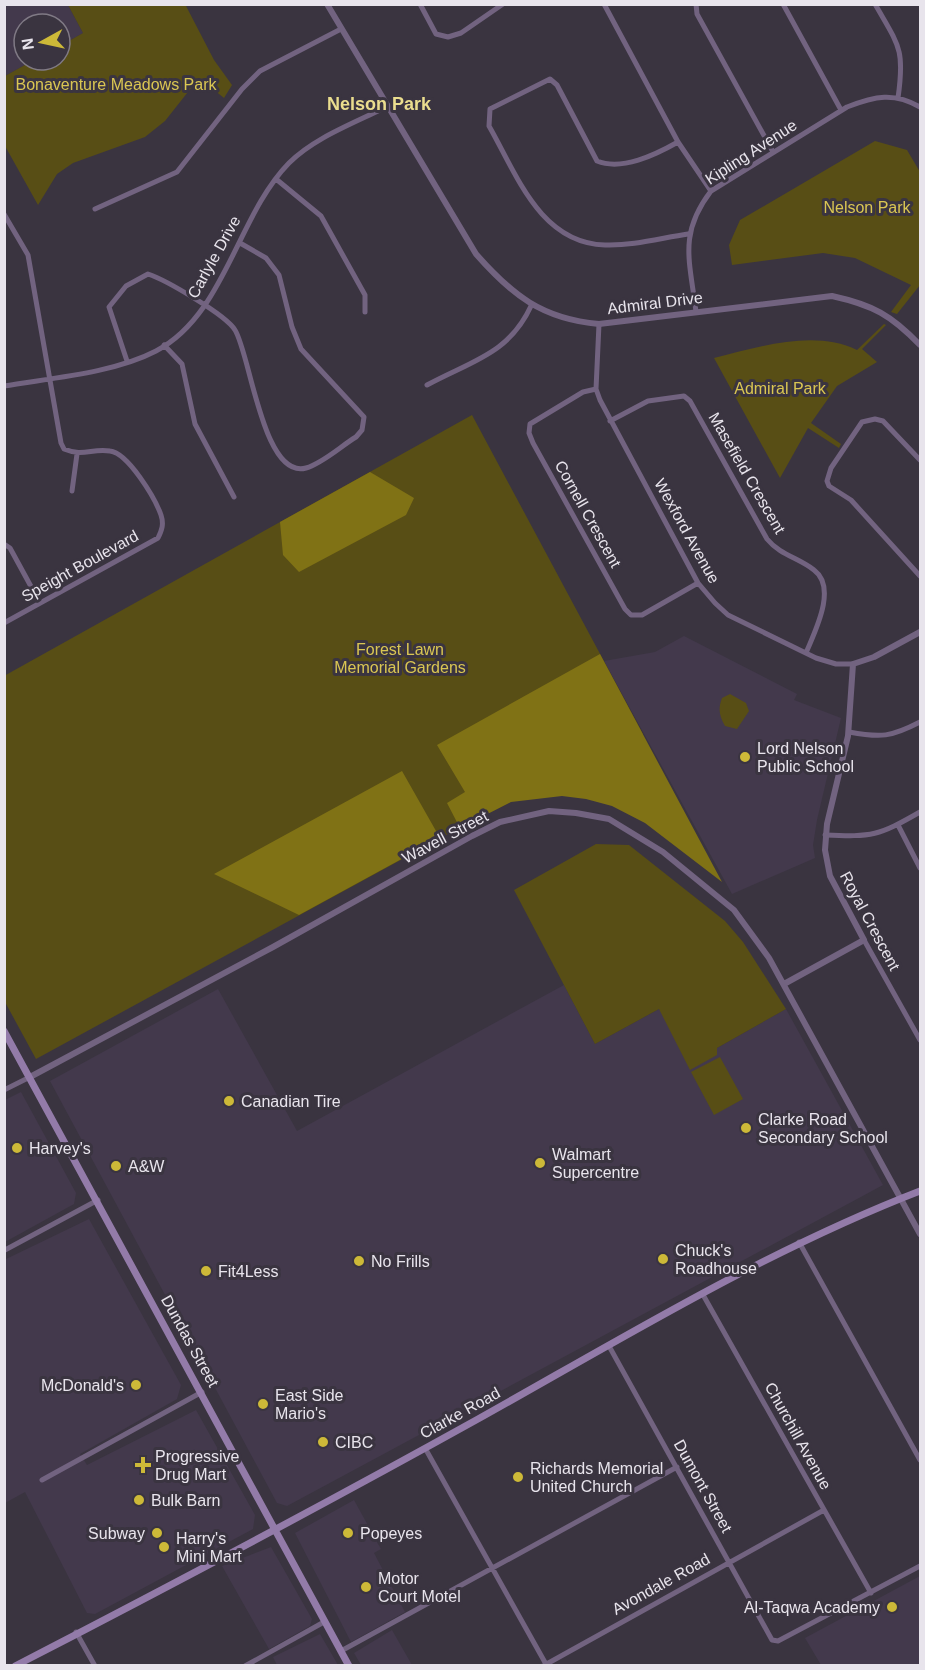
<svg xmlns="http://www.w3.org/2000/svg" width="925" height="1670" font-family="Arial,sans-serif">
<rect width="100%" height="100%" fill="#3a3440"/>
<!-- built -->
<path fill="#43394c" d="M5,5H68L83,33L60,46V24H24V60H34L5,76Z
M684,636L797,694L794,700L841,718L817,820L813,845L815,858L732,894L604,661L655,652Z
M564,985L595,1044L659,1009L717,1055V1048L786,1009L883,1185L287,1506L277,1503L50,1081L218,989L297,1131Z
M21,1092L76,1193L74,1204L5,1242V1100Z
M89,1219L181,1385L177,1399L80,1454L87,1465L196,1410L255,1515L253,1529L95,1614L87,1613L25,1492L5,1503L4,1260Z
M354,1500L381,1549L374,1553L405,1612L351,1642L295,1533Z
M271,1547L312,1619L310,1626L269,1649L222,1566Z
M920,1576V1665H821L805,1638Z
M392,1630L412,1665H361L354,1653Z
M320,1634L338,1665H277L273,1657Z"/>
<!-- green -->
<path fill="#584e15" d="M185,4L214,60L232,85L224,98L199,78L165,121L145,137L73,163L57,174L38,205L5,146V76L34,60H60V46L83,33L68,5Z
M875,141L907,150L920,172V285L897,314L891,312L911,285L855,258L823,253L732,265L729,245L740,220Z
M884,324L886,325L862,349L877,362L837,386L811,423L841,444L839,448L808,428L780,478L714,358C757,347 815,329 857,350Z
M472,415L643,734L452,832L36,1059L5,1002L4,676Z
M730,694L746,703L749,711L737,729L725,726C719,715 718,709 722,698Z
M596,844L629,845L725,921L743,942L786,1009L717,1048V1055L690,1070L659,1009L595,1044L514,890Z
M720,1057L743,1099L714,1115L691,1072Z"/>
<!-- forest -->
<path fill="#807215" d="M370,472L414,498L406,515L299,572L283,555L280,522Z
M600,654L722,882L645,823L612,806L586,799L562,796L511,802L460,828L447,803L465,792L437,745Z
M402,771L440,838L299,915L214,874Z"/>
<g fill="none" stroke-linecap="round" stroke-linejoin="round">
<!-- minor -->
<path stroke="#726380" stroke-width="5" d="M420,4L436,34L448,37L461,33L503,4
M604,4L678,142L711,191
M696,4L697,14L773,152
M783,4L841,110
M875,4C899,46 905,49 898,98
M678,142C655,155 622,171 597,161L557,85L550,79L490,109L489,126C517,175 540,243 605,245C633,246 661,238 688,234
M276,179L321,216L365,295V312
M95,209L177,172L242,89L260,71L341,29
M4,214L28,255L61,443L64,449C83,457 92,448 110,451C128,453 155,498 161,515C164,524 162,530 158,538L4,623
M696,312C690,261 678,234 711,191L847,107C875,96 894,92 920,107
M599,324L596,389L600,400L698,583L715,603L728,615L816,658L836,664H853
M164,345L182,364L195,424L234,497
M127,361L109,307L126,286L148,274C166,280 226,315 235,330C250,353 263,480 306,468C323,463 341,446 356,437L362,430L364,417L301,349L292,327L279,275L266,258L240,243
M427,385C471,361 509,354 531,306
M4,386C51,378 114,373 156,351C225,315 237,216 289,163C315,137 355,123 388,106
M596,389L583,392L530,424L529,433L533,443L625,609L631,615H642L698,583
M610,421L648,401L684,396L690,401L767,539C780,555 799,558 814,570C838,588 814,633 806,653
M920,460L883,421L875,419L862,422L831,468L827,481L829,486L851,500L920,576
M72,491L77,454
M4,544L10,548L40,603
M849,732C881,738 891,737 920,722
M898,825L920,868
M825,835C873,837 878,836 920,812
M864,940L920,1040
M4,1090L30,1077
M799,1242L920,1460
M5,1250L98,1200
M702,1293L871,1593
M609,1346L772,1640L778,1641L920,1566
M425,1448L547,1666
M42,1480L202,1392
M76,1632L95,1666
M341,1651L677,1467
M245,1666L324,1622
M543,1666L824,1510"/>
<!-- tertiary -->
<path stroke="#726380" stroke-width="6" d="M327,4L476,254C512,295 542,319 599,324L832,296C873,305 891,315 920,345
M784,984L864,940L830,876L825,850L827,824L848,736L853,664L874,657L920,632
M30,1077L273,947L472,836L500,822L549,811L576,813L609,819L663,852L734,910L769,958L920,1234"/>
<!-- secondary -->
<path stroke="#937ba9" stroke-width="7" d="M4,1031L349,1666
M15,1666C170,1586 325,1504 478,1419C623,1338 765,1251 920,1191"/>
</g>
<!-- markers -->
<g fill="#cdb938" stroke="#3a3440" stroke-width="2">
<circle cx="745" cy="757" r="6"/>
<circle cx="229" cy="1101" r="6"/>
<circle cx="746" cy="1128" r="6"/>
<circle cx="17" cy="1148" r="6"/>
<circle cx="540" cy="1163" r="6"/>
<circle cx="116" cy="1166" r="6"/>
<circle cx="663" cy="1259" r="6"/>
<circle cx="359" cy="1261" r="6"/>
<circle cx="206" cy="1271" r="6"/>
<circle cx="136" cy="1385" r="6"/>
<circle cx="263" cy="1404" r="6"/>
<circle cx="323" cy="1442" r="6"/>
<path d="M140 1456h6v6h6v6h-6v6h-6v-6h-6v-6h6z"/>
<circle cx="518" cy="1477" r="6"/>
<circle cx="139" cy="1500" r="6"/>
<circle cx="157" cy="1533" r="6"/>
<circle cx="348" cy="1533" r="6"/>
<circle cx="164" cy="1547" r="6"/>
<circle cx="366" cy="1587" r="6"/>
<circle cx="892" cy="1607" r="6"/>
</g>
<g text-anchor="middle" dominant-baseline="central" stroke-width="6" stroke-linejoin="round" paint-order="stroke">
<!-- park labels -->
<g font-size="16" fill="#dac652" stroke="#3a3440">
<text x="116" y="84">Bonaventure Meadows Park</text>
<text x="867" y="207">Nelson Park</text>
<text x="780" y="388">Admiral Park</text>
<text x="400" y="649">Forest Lawn<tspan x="400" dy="18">Memorial Gardens</tspan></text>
</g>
<!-- street labels -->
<g font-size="16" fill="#e8e4ec" stroke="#3a3440">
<text transform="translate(751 152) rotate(-33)">Kipling Avenue</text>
<text transform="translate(214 257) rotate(-61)">Carlyle Drive</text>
<text transform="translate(655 303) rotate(-7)">Admiral Drive</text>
<text transform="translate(747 473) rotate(60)">Masefield Crescent</text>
<text transform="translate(588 514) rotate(61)">Cornell Crescent</text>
<text transform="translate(687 531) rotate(61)">Wexford Avenue</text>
<text transform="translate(80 566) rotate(-29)">Speight Boulevard</text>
<text transform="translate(445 837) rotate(-28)">Wavell Street</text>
<text transform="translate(870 921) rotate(62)">Royal Crescent</text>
<text transform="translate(190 1341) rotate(61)">Dundas Street</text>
<text transform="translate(460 1413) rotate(-29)">Clarke Road</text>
<text transform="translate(798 1436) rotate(61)">Churchill Avenue</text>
<text transform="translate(703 1486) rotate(61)">Dumont Street</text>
<text transform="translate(661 1584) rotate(-29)">Avondale Road</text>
</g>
<!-- poi labels -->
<g font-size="16" fill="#e8e4ec" stroke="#3a3440" text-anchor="start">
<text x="757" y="748">Lord Nelson<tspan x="757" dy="18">Public School</tspan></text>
<text x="241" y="1101">Canadian Tire</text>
<text x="758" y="1119">Clarke Road<tspan x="758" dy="18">Secondary School</tspan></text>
<text x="29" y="1148">Harvey's</text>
<text x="552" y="1154">Walmart<tspan x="552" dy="18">Supercentre</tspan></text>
<text x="128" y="1166">A&amp;W</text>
<text x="675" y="1250">Chuck's<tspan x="675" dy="18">Roadhouse</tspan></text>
<text x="371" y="1261">No Frills</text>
<text x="218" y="1271">Fit4Less</text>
<text x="124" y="1385" text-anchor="end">McDonald's</text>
<text x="275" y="1395">East Side<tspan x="275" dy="18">Mario's</tspan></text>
<text x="335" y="1442">CIBC</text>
<text x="155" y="1456">Progressive<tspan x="155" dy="18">Drug Mart</tspan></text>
<text x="530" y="1468">Richards Memorial<tspan x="530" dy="18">United Church</tspan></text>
<text x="151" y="1500">Bulk Barn</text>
<text x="145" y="1533" text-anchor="end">Subway</text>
<text x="360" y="1533">Popeyes</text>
<text x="176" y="1538">Harry's<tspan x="176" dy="18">Mini Mart</tspan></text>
<text x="378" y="1578">Motor<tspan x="378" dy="18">Court Motel</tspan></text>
<text x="880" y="1607" text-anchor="end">Al-Taqwa Academy</text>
</g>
<!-- neighbourhood labels -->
<g font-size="18" font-weight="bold" fill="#eadd8e" stroke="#3a3440">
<text x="379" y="104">Nelson Park</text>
</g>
</g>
<!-- border -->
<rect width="925" height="1670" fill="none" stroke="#e8e4ec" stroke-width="12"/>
<!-- north arrow -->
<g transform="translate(42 42) rotate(262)"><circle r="28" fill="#3a3440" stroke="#807a85" stroke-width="1.5"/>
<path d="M0-4.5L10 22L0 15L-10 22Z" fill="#cdb938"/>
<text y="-9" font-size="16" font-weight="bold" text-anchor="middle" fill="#e8e4ec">N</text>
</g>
</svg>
